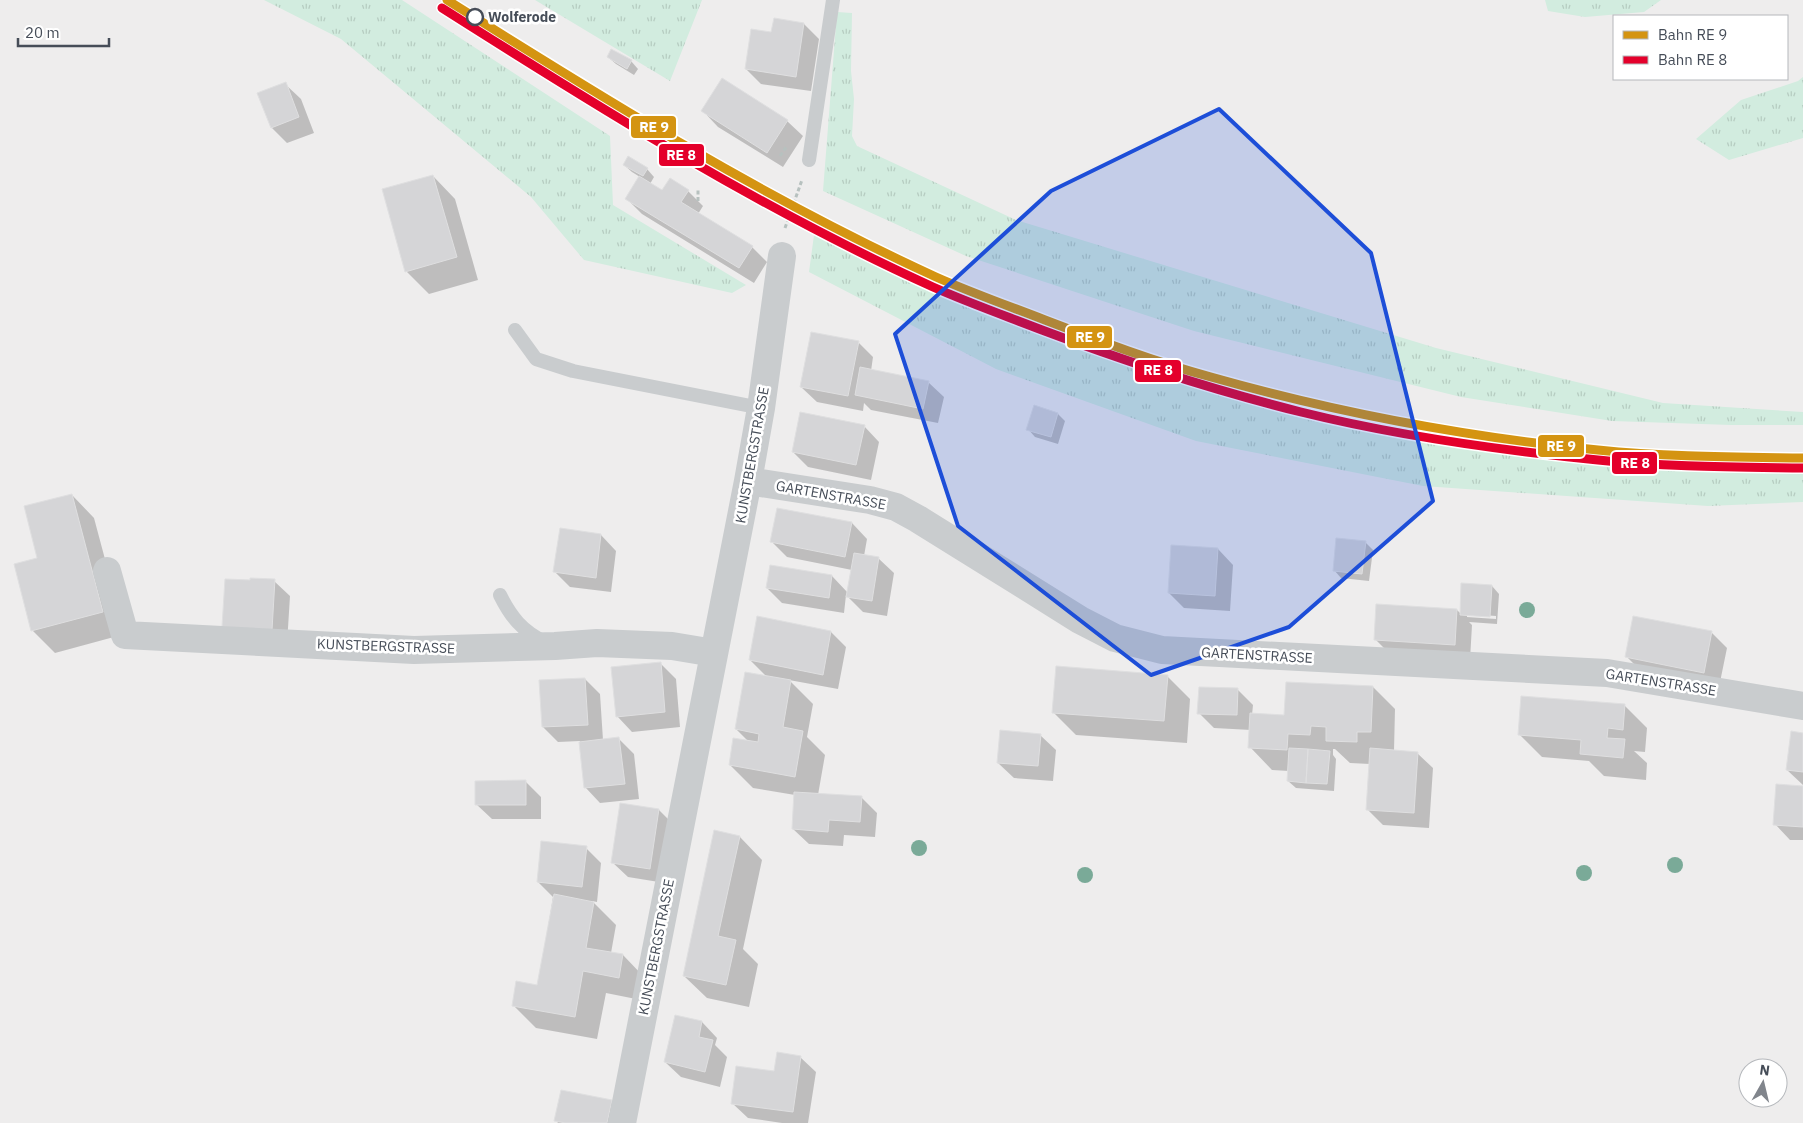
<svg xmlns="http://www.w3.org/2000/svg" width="1803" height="1123" font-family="'IBM Plex Sans',sans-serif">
<defs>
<pattern id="grass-tufts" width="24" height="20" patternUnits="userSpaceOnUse" patternTransform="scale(1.25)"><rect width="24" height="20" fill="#d2ecdf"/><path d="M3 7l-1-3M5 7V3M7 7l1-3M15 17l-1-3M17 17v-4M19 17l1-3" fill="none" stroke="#b6ccc1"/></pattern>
</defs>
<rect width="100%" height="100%" fill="#eeeded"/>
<!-- grass -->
<path fill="url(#grass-tufts)" d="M264,0H402L610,136L613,205L746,285L732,293L584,260L531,197L341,39Z
M535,0H702L670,81Z
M1545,0H1661L1644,12L1585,17L1548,11Z
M837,12L852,13L851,71L854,99L852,136L857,146L1016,220L1436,348L1663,403L1803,412V425H1731L1612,421L1461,397L1194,331L966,256L823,191Z
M1803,77V138L1729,160L1696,139L1741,100L1798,81Z
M814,235L938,293L1069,347L1225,394L1309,416L1427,443L1509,455L1650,470L1803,469V502L1708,506L1423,486L1196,441L996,369L809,272Z"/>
<!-- shadow -->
<path fill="#0003" fill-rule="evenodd" d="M804,24L819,39L811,91L761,84L746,69L772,34Z
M608,57L631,61L638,69L634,75L616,64Z
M723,80L787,121L803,136L783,167L718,127L703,111Z
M285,84L301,99L314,133L287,143L272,128Z
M624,165L647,169L654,177L650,184L663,192L688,191L703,206L698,214L752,247L767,262L754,283L642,214L627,199L640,177L632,172Z
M433,176L455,199L478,280L429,294L406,271Z
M858,342L873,357L871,371L928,382L944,397L938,423L871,410L864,403L863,411L817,402L801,387Z
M1058,414L1065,421L1058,444L1035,437L1028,429Z
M864,426L879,442L871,480L808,467L793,452Z
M72,495L94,518L125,634L55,653L32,630L39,559Z
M852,523L867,539L864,556L878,558L894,573L887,616L863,612L846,595L844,613L782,603L767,588L832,576L848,593L852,570L787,557L771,541Z
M601,535L616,551L611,592L570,587L555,572Z
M1365,542L1373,550L1369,581L1341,578L1334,570Z
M1218,549L1233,565L1230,611L1184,608L1169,593Z
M274,581L290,596L287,644L239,642Z
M1492,586L1499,594L1497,624L1469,622L1472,625L1470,660L1390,654L1375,639L1457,610L1461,614ZM1467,614L1496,616V619L1467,617Z
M758,618L831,632L846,647L838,689L789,680L813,704L807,737L825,755L818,795L862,798L877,813L875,837L844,835L843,846L809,844L793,829L795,795L753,788L730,765L749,742L736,729L767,677L750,660Z
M1711,632L1727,648L1719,687L1642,672L1627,657Z
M660,663L676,679L680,727L632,732L617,716Z
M1167,676L1190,699L1187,743L1076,735L1053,712Z
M585,679L600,694L603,740L619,739L634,754L639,799L600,803L585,787L580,741L558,742L543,727Z
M1373,687L1395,709L1394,751L1417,753L1433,768L1429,828L1383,825L1368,810L1370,764L1350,763L1335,749H1333V755L1336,759L1334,791L1296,788L1288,781L1289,771L1272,770L1250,747L1251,730L1214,728L1199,713L1237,689L1253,705L1252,715L1285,716Z
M1624,705L1647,728L1645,752L1634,751L1647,763L1646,780L1604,776L1589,761L1542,757L1520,735Z
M1803,734V785L1787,770Z
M1040,735L1056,750L1053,781L1014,778L998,763Z
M526,782L541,797V819H492L476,804Z
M1803,787V840H1790L1775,824Z
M659,810L674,825L665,883L628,877L612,862Z
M740,837L762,860L743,949L758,964L749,1007L707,998L684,976Z
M586,848L601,863L597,902L592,901L616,925L611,953L623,955L645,978L641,1000L606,993L597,1039L536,1028L513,1005L538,987L553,897L538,882Z
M676,1016L702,1022L717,1038L715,1045L727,1057L720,1087L681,1077L665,1062Z
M800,1057L816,1072L808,1123H782L748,1118L732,1103Z
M611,1101L634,1123H558L556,1120Z"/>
<!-- building -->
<path fill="#d5d5d7" stroke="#dfdfe0" d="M774,18L804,23L796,77L745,69L751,29L771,32Z
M611,49L632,60L627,69L607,57Z
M722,78L788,120L767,153L701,111Z
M286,82L299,117L271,128L257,93Z
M628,156L648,168L643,176L623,165Z
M433,175L457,257L405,272L382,189Z
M639,176L662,190L670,178L689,190L681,202L753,246L739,268L625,199Z
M811,332L859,341L848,396L800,387Z
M860,367L929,381L923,409L855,395Z
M1034,405L1058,413L1051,437L1026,430Z
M800,412L865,425L856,465L792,452Z
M72,494L103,612L31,631L14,564L37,558L24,506Z
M777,508L852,522L845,557L770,542Z
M560,528L601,534L596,578L553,572Z
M1336,538L1366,541L1362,574L1333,571Z
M1171,545L1218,548L1215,596L1168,593Z
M854,553L879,557L872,601L846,597Z
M770,565L832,575L829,598L766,588Z
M250,578L275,579L272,630L222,627L225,579L250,580Z
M1461,583L1492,585L1490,617L1460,615Z
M1376,604L1457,609L1455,645L1374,640Z
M757,616L831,631L823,675L749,660Z
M1633,616L1712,631L1704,673L1625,657Z
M661,662L665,712L616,717L611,667Z
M1056,666L1168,675L1164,721L1052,713Z
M745,672L791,680L783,727L803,731L795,777L729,765L733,738L758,742L759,734L735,729Z
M585,678L588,725L542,727L539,680Z
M1286,682L1373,686L1371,732H1357V742L1326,741V727L1311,726L1310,735L1288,734L1287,750L1248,748L1250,713L1284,715Z
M1199,687L1238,688L1237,715L1197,714Z
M1521,696L1625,704L1623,730L1608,728L1607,738L1625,739L1623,758L1580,754L1581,740L1518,735Z
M1000,730L1041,734L1038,766L997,763Z
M1791,731L1803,733V772L1786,770Z
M619,737L625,784L584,788L579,742Z
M1289,748L1308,749L1306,783L1287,781Z
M1370,748L1418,752L1414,813L1366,810Z
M1308,749L1330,751L1327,784L1306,783Z
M526,780V805H475V781Z
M1776,784L1803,786V827L1773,825Z
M794,792L862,796L860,822L829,820L828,832L792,829Z
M620,803L659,809L650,869L611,863Z
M714,830L740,836L718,936L736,940L726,985L683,976Z
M541,841L587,846L582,887L537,882Z
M554,894L594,902L586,948L623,954L619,978L583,971L575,1017L512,1006L516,981L537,985Z
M675,1015L702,1021L699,1037L713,1040L705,1072L664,1062Z
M777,1052L801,1056L793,1112L731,1104L736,1066L774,1071Z
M561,1090L612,1100L607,1123H566L554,1121Z"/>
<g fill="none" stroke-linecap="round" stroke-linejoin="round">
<!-- path -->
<path stroke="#b7c1bf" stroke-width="3" stroke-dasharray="4 2.5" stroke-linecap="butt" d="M780,156L787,146
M698,201V189
M785,228L802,180"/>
<!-- lane -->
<path stroke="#c9ccce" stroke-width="14" d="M809,160L833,0
M515,330L536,359L573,371L761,408
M500,595C511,617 522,631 545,642"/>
<!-- street -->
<path stroke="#c9ccce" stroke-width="28" d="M748,481L870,500L896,507L918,519L1080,620L1115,638L1162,650L1607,673L1803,706
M107,571L125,635L414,650L555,646L597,643L672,646L714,653
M622,1123L748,481L761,408L782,256"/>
<defs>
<path id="rail-1" d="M447,0C606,100 765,199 936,277C972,293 1009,306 1045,320C1100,341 1155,362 1211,377C1338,413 1467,437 1598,450C1666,457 1735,457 1803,458"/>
<path id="rail-2" d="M442,8C601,109 761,209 933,287C969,303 1006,316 1042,330C1127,362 1213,390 1301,412C1398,436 1498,450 1598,460C1666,467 1734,467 1803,468"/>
</defs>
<!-- rail-1 casing -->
<use href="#rail-1" stroke="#fff" stroke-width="12"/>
<!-- rail-2 casing -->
<use href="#rail-2" stroke="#fff" stroke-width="12"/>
<!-- rail-1 -->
<use href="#rail-1" stroke="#d49412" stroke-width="9"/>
<!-- rail-2 -->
<use href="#rail-2" stroke="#e4002b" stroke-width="9"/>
</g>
<!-- trees -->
<g fill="#7aaa98">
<circle cx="1527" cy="610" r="8"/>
<circle cx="919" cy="848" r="8"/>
<circle cx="1675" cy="865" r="8"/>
<circle cx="1584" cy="873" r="8"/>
<circle cx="1085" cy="875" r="8"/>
</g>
<!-- marked area -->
<path fill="#1d4ed8" fill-opacity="0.2" stroke="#1d4ed8" stroke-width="4" stroke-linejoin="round" d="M1219,109L1371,253L1433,501L1289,627L1151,675L958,526L895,334L1051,191Z"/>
<!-- markers -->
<circle fill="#fff" stroke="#464d58" stroke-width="2.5" cx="475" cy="17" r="8"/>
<g text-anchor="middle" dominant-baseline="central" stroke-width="5" stroke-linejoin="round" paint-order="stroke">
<!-- stop labels -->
<g font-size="14" font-weight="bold" fill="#464d58" stroke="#fff" text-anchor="start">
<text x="488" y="17">Wolferode</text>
</g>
<!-- street labels -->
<g font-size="14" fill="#464d58" stroke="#fff">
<text transform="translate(752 455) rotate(-80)">KUNSTBERGSTRASSE</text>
<text transform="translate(831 495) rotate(10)">GARTENSTRASSE</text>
<text transform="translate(386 646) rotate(2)">KUNSTBERGSTRASSE</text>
<text transform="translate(1257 655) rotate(3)">GARTENSTRASSE</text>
<text transform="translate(1661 682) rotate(9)">GARTENSTRASSE</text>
<text transform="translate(656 947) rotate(-79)">KUNSTBERGSTRASSE</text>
</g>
</g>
<g stroke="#fff" stroke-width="2">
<rect x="630" y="115" width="47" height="24" rx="5" fill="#d49412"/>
<rect x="658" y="143" width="47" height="24" rx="5" fill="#e4002b"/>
<rect x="1066" y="325" width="47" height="24" rx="5" fill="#d49412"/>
<rect x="1134" y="359" width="48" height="24" rx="5" fill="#e4002b"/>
<rect x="1537" y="434" width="48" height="24" rx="5" fill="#d49412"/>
<rect x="1611" y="451" width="47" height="24" rx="5" fill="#e4002b"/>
</g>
<g font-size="14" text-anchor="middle" font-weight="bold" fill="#fff">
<text x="654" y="132">RE 9</text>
<text x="681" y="160">RE 8</text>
<text x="1090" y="342">RE 9</text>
<text x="1158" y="375">RE 8</text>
<text x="1561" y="451">RE 9</text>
<text x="1635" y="468">RE 8</text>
</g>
<!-- legend -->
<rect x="1613" y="15" width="175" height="65" fill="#ffffff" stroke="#b5b8bc"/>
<rect x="1623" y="31" width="25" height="8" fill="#d49412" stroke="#b5b8bc"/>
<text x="1658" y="40" font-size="15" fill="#464d58">Bahn RE 9</text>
<rect x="1623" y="56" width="25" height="8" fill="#e4002b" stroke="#b5b8bc"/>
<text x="1658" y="65" font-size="15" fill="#464d58">Bahn RE 8</text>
<!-- north arrow -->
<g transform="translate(1763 1083) rotate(8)"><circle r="24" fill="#ffffff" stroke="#b5b8bc"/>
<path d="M0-4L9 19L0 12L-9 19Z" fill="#81858c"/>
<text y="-8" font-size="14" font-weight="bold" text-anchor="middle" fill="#464d58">N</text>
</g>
<!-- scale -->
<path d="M18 38v8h91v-8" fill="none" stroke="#464d58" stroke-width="2.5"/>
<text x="25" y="38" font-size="15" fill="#464d58" stroke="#ffffff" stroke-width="4" paint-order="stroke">20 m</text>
</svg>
